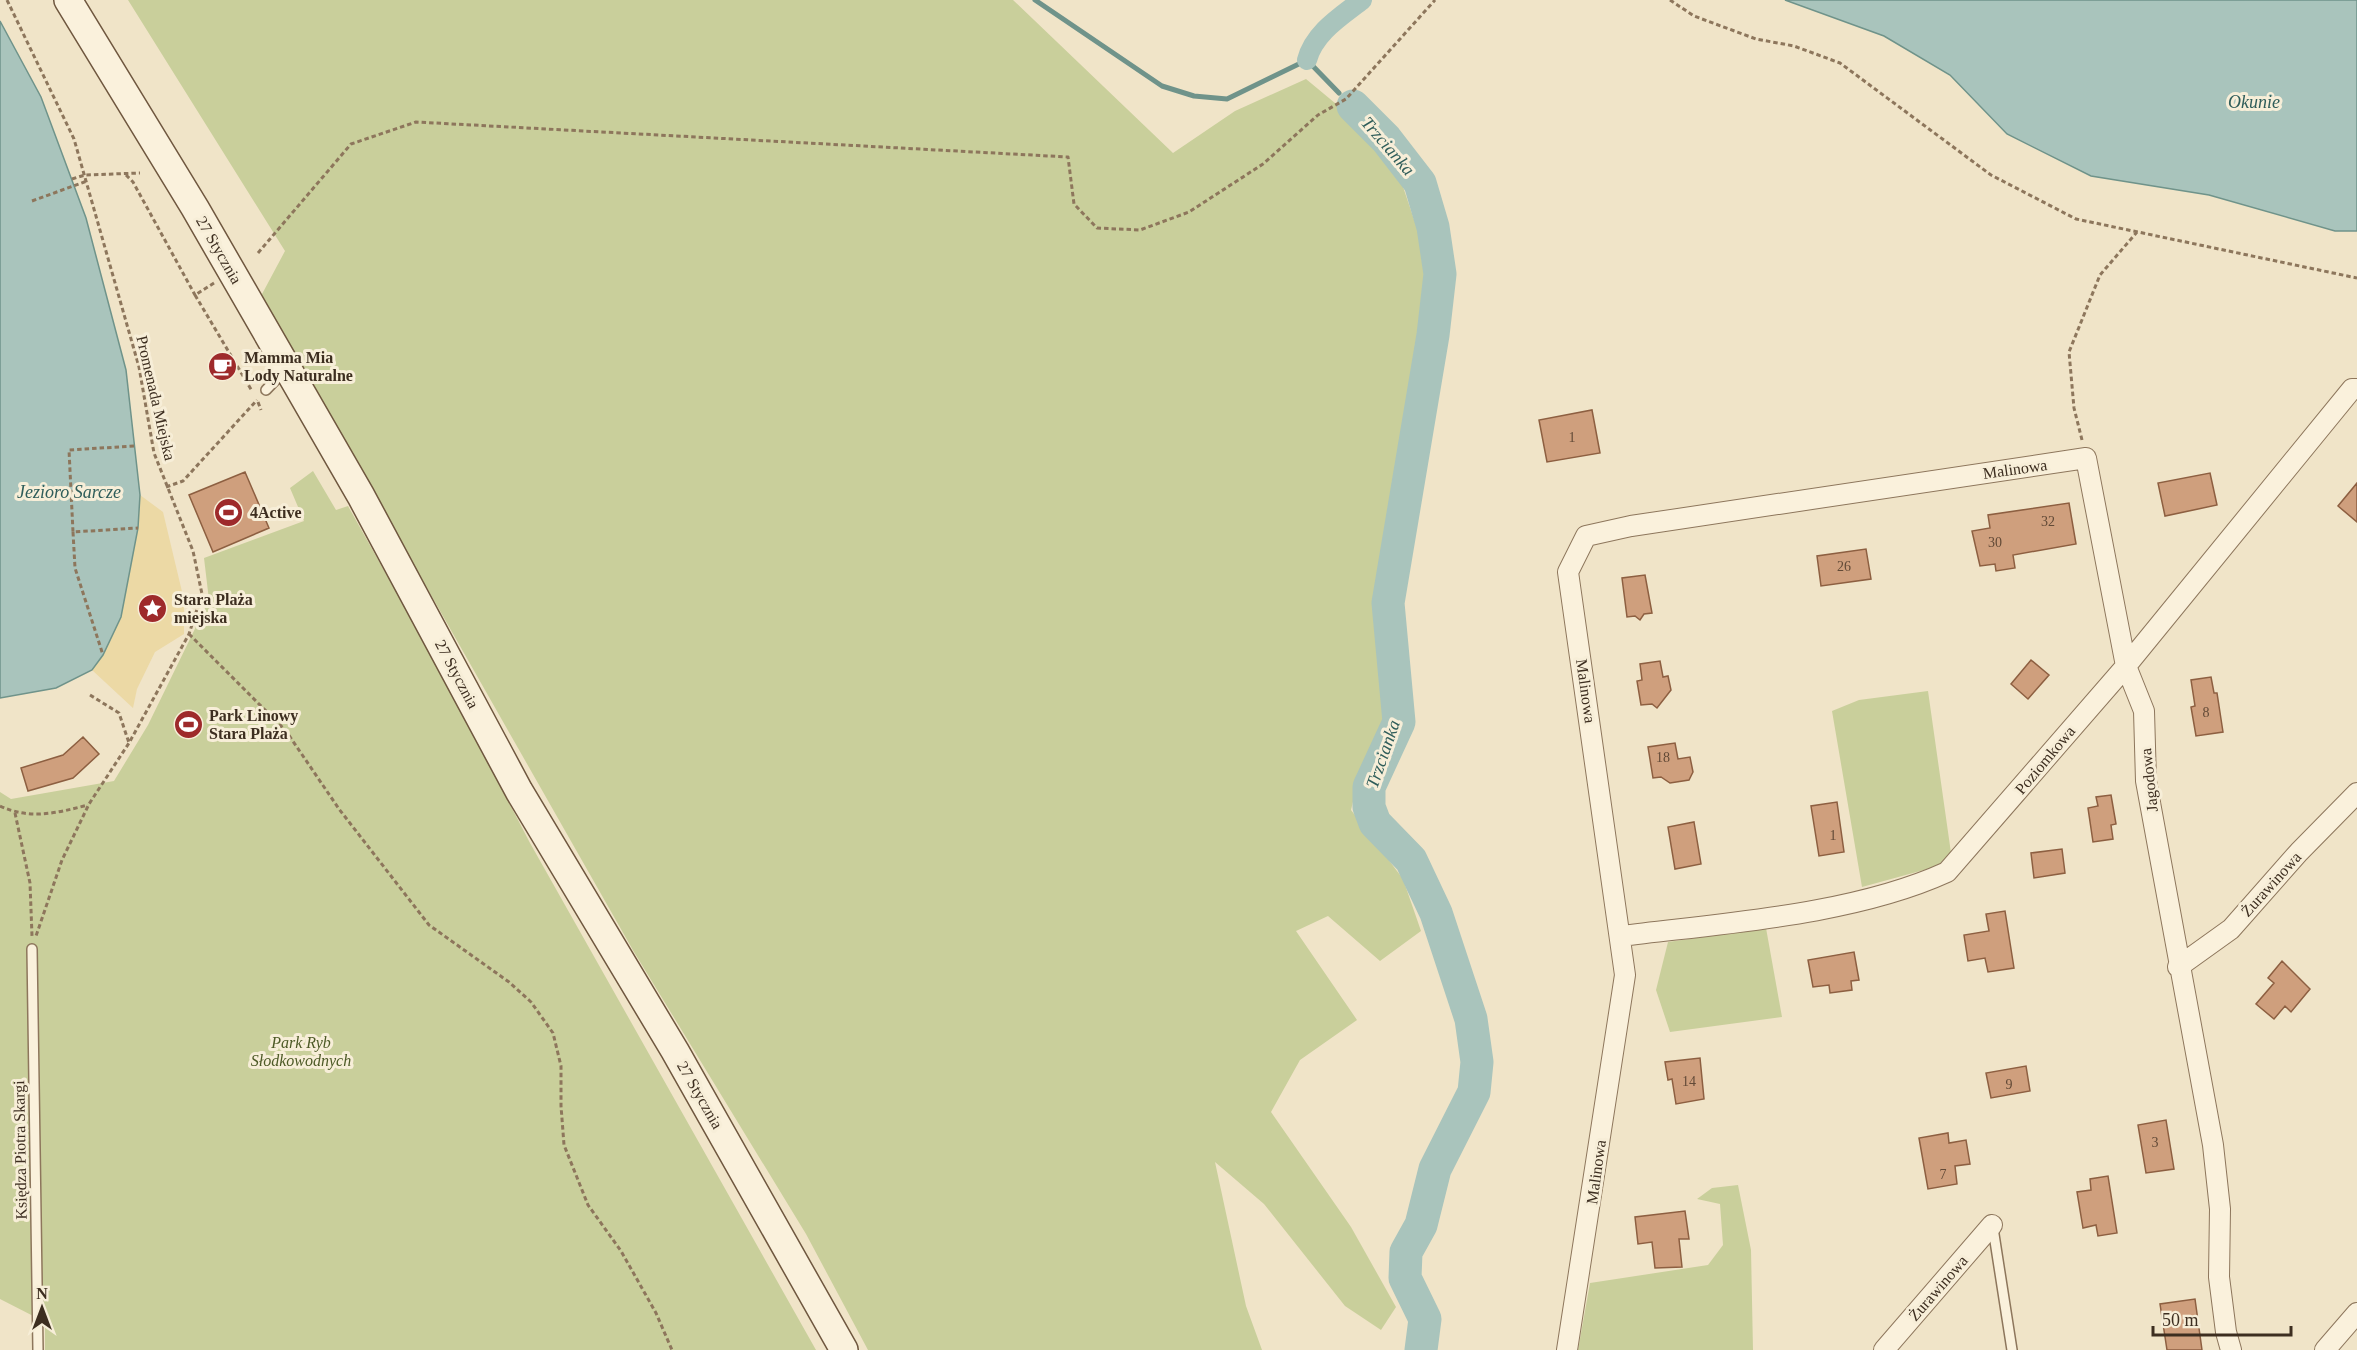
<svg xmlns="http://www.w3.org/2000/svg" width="2357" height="1350" font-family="'Times New Roman',serif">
<rect width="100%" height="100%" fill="#f0e4c8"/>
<!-- green -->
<path fill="#c9cf9b" d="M128,0H1013L1173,153L1235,111L1306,79L1347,113L1399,175L1426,255L1414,384L1375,614L1389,722L1358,781L1351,810L1403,879L1421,931L1380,961L1328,916L1296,931L1357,1020L1300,1060L1271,1112L1351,1227L1396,1307L1381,1330L1345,1306L1264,1204L1215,1162L1246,1306L1262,1350H868L806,1234L634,952L261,296L285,251Z
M313,471L336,510L348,506L441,672L530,843L816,1350H45V1322L0,1299V792L11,799L114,781L148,725L209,600L204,558L304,521L290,488Z
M1928,691L1951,853L1942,865L1862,887L1832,711L1859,700Z
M1766,928L1782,1017L1670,1032L1656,990L1668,942Z
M1738,1185L1751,1250L1753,1350H1578L1590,1283L1708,1265L1723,1245L1720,1204L1697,1199L1712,1188Z"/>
<!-- sand -->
<path fill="#ecd9a5" d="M140,495L163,512L184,600V634L155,652L137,689L133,708L92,670L103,655L138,526Z"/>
<!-- water -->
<path fill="#a9c4bc" stroke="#6f938a" stroke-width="1.5" d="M1785,0H2357V231H2335L2209,195L2091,176L2007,134L1950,75L1884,36Z
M0,21L41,97L86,218L126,370L140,495L138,528L121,617L103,655L92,670L56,688L0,698Z"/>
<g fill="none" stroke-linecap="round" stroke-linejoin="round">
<!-- stream -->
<path stroke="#6f938a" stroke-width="5" d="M1035,0L1162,86L1194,96L1227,99L1307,60L1339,93"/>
<!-- canal -->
<path stroke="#a9c4bc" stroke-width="20" d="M1307,60C1314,33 1340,17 1362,0"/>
<!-- river -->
<path stroke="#a9c4bc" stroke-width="33" d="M1353,106L1386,139L1420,183L1433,227L1440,274L1433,335L1388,603L1399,722L1369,787V807L1375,823L1411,860L1436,913L1471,1019L1477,1062L1474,1092L1435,1169L1421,1225L1406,1252L1405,1278L1425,1319L1421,1350"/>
</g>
<!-- building -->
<path fill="#cf9f7d" stroke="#8d5f41" stroke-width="1.5" d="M1592,410L1600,453L1547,462L1539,420Z
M245,472L269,528L213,552L189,495Z
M2210,473L2217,505L2165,516L2158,483Z
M2357,483V522L2338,506Z
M2069,503L2076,544L2013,555L2015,568L1996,571L1995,564L1980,566L1972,531L1990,528L1988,515Z
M1866,549L1871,579L1821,586L1817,556Z
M1645,575L1652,613L1644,614L1640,620L1635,616L1627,617L1622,578Z
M2031,660L2049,675L2028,699L2011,684Z
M1660,661L1663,677L1668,676L1671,690L1657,708L1652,704L1641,705L1637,681L1642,680L1640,664Z
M2211,677L2214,693H2217L2223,732L2196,736L2191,707L2195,706L2191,680Z
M83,737L99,754L73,778L28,791L21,768L63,755Z
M1675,743L1678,759L1690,757L1693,772L1689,780L1670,783L1661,777L1653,778L1648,747Z
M2111,795L2116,824L2111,825L2113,839L2093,842L2088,808L2098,806L2096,797Z
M1837,802L1844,852L1819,856L1811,806Z
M1694,822L1701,864L1675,869L1668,827Z
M2062,849L2065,873L2034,878L2031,853Z
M2005,911L2014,968L1988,972L1985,958L1968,961L1964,935L1989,931L1986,914Z
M1854,952L1859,980L1851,981L1852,990L1830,993L1829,985L1813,987L1808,960Z
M2282,961L2310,989L2291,1012L2285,1006L2274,1019L2256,1004L2274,983L2268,978Z
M1700,1058L1704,1099L1676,1104L1672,1079L1668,1080L1665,1062Z
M2026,1066L2030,1091L1991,1098L1986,1073Z
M2166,1120L2174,1169L2146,1173L2138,1125Z
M1948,1133L1949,1143L1966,1140L1970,1164L1955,1166L1957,1184L1928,1189L1919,1138Z
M2108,1176L2117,1233L2098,1236L2096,1225L2083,1228L2077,1192L2091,1190L2090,1179Z
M1685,1211L1689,1239H1679L1682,1267L1655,1268L1652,1242L1638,1244L1635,1217Z
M2195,1299L2202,1350H2167L2160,1304Z"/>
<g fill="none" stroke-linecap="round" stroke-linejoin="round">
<defs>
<path id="lane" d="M266,390L285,370
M32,949L38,1350
M1993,1228L2012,1350"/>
<path id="street" d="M1621,936C1724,923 1853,915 1947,872L2126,666L2352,389H2357
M2178,967L2231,929L2299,852L2357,793
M1567,1350L1625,975L1568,572L1586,536L1631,526L2086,458L2126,666L2144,711L2146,781L2213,1145L2220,1209L2219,1277L2226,1332L2231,1350
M1884,1350L1992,1225
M2325,1350L2357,1313"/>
<path id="secondary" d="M68,0L195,208L361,496L519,791L675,1051L844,1350"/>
</defs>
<!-- lane casing -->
<use href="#lane" stroke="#8d765c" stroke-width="12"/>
<!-- street casing -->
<use href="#street" stroke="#8d765c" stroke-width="22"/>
<!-- secondary casing -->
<use href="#secondary" stroke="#6f573f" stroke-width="30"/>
<!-- path -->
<path stroke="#8d765c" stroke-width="3" stroke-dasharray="4.5 3" stroke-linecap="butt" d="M7,0L74,139L139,367L154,453L193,551L202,594L189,634L129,743L89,804L62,860L36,936
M1670,0L1694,16L1756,39L1794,46L1840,63L1991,175L2076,219L2357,278
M126,175L133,182L195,295
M72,179L85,175L140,173
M32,201L87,181
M258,253L351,144L416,122L1068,157L1074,204L1097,228L1140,230L1189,212L1263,164L1318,115L1346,99L1435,0
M214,283L195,295L252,391
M258,402L261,410
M2082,440L2074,408L2069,352L2100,275L2137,232
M134,446L69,450L73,532L138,528
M166,487L183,481L257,400
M73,532L75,568L103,655
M189,634L286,731L339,809L429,925L509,982L531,1002L553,1033L561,1066V1106L564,1145L588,1205L621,1251L656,1313L672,1350
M90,695L119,713L129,743
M0,806C30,820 57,813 88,805
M15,813L30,883L32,936"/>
<!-- lane -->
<use href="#lane" stroke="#faf1dc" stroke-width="9"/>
<!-- street -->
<use href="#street" stroke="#faf1dc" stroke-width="20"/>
<!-- secondary -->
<use href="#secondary" stroke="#faf1dc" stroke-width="27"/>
</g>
<!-- icons -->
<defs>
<symbol id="cafe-disc" viewBox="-11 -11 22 22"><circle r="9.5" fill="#9e2a2b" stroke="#f7eed8"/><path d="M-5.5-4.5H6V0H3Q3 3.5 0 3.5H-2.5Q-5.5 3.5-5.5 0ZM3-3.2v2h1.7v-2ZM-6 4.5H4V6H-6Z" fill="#fff"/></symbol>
<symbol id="stadium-disc" viewBox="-11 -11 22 22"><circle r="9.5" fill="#9e2a2b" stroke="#f7eed8"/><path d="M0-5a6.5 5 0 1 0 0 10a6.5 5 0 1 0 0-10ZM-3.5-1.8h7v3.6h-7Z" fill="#fff"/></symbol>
<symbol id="sight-disc" viewBox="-11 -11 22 22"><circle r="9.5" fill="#9e2a2b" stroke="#f7eed8"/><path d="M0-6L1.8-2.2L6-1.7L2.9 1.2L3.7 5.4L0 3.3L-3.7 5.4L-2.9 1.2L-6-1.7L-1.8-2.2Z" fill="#fff"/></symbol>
</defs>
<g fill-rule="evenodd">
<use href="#cafe-disc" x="206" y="350" width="33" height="33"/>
<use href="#stadium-disc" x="212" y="496" width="33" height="33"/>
<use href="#sight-disc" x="136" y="592" width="33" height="33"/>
<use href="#stadium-disc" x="172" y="708" width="33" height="33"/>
</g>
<g text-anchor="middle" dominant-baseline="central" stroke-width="6" stroke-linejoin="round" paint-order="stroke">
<!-- number labels -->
<g font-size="14" fill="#624a37">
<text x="1572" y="437">1</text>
<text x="2048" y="521">32</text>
<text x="1995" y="542">30</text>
<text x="1844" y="566">26</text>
<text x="2206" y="712">8</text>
<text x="1663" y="757">18</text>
<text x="1833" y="835">1</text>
<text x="1689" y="1081">14</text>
<text x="2009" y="1084">9</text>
<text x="2155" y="1142">3</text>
<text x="1943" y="1174">7</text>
</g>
<!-- street labels -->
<g font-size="16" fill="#3d2e20" stroke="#f7eed8">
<text transform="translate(219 250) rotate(60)">27 Stycznia</text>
<text transform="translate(156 398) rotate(77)">Promenada Miejska</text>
<text transform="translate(2015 469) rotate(-8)">Malinowa</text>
<text transform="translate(457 674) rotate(62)">27 Stycznia</text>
<text transform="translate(1586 691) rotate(82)">Malinowa</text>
<text transform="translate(2045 760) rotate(-50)">Poziomkowa</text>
<text transform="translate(2149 780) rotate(-96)">Jagodowa</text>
<text transform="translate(2271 884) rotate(-48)">Żurawinowa</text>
<text transform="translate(700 1095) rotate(60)">27 Stycznia</text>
<text transform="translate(20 1150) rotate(-91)">Księdza Piotra Skargi</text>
<text transform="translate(1596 1172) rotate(-82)">Malinowa</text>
<text transform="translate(1938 1288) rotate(-49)">Żurawinowa</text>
</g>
<!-- poi labels -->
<g font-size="16" font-weight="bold" fill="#3d2e20" stroke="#f7eed8" text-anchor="start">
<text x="244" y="357">Mamma Mia<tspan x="244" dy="18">Lody Naturalne</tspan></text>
<text x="250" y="512">4Active</text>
<text x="174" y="599">Stara Plaża<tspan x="174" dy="18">miejska</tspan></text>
<text x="209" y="715">Park Linowy<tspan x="209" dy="18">Stara Plaża</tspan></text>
</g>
<!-- park labels -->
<g font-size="16" font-style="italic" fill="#4d5a26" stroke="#f7eed8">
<text x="301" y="1042">Park Ryb<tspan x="301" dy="18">Słodkowodnych</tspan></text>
</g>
<!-- water labels -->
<g font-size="18" font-style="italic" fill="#2f5d5a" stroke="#f7eed8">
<text x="2254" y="102">Okunie</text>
<text transform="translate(1388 146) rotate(49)">Trzcianka</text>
<text x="69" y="492">Jezioro Sarcze</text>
<text transform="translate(1383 754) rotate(-71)">Trzcianka</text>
</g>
</g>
<!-- north arrow -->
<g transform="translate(42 1308)" stroke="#f7eed8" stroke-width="4.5" paint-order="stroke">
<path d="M0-4.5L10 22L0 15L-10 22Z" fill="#3d2e20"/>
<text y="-9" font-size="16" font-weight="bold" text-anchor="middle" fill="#3d2e20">N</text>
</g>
<!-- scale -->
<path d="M2153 1326v9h138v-9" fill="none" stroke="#3d2e20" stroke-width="3"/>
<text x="2162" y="1326" font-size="18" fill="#3d2e20" stroke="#f7eed8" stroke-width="4.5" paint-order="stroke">50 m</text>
</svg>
